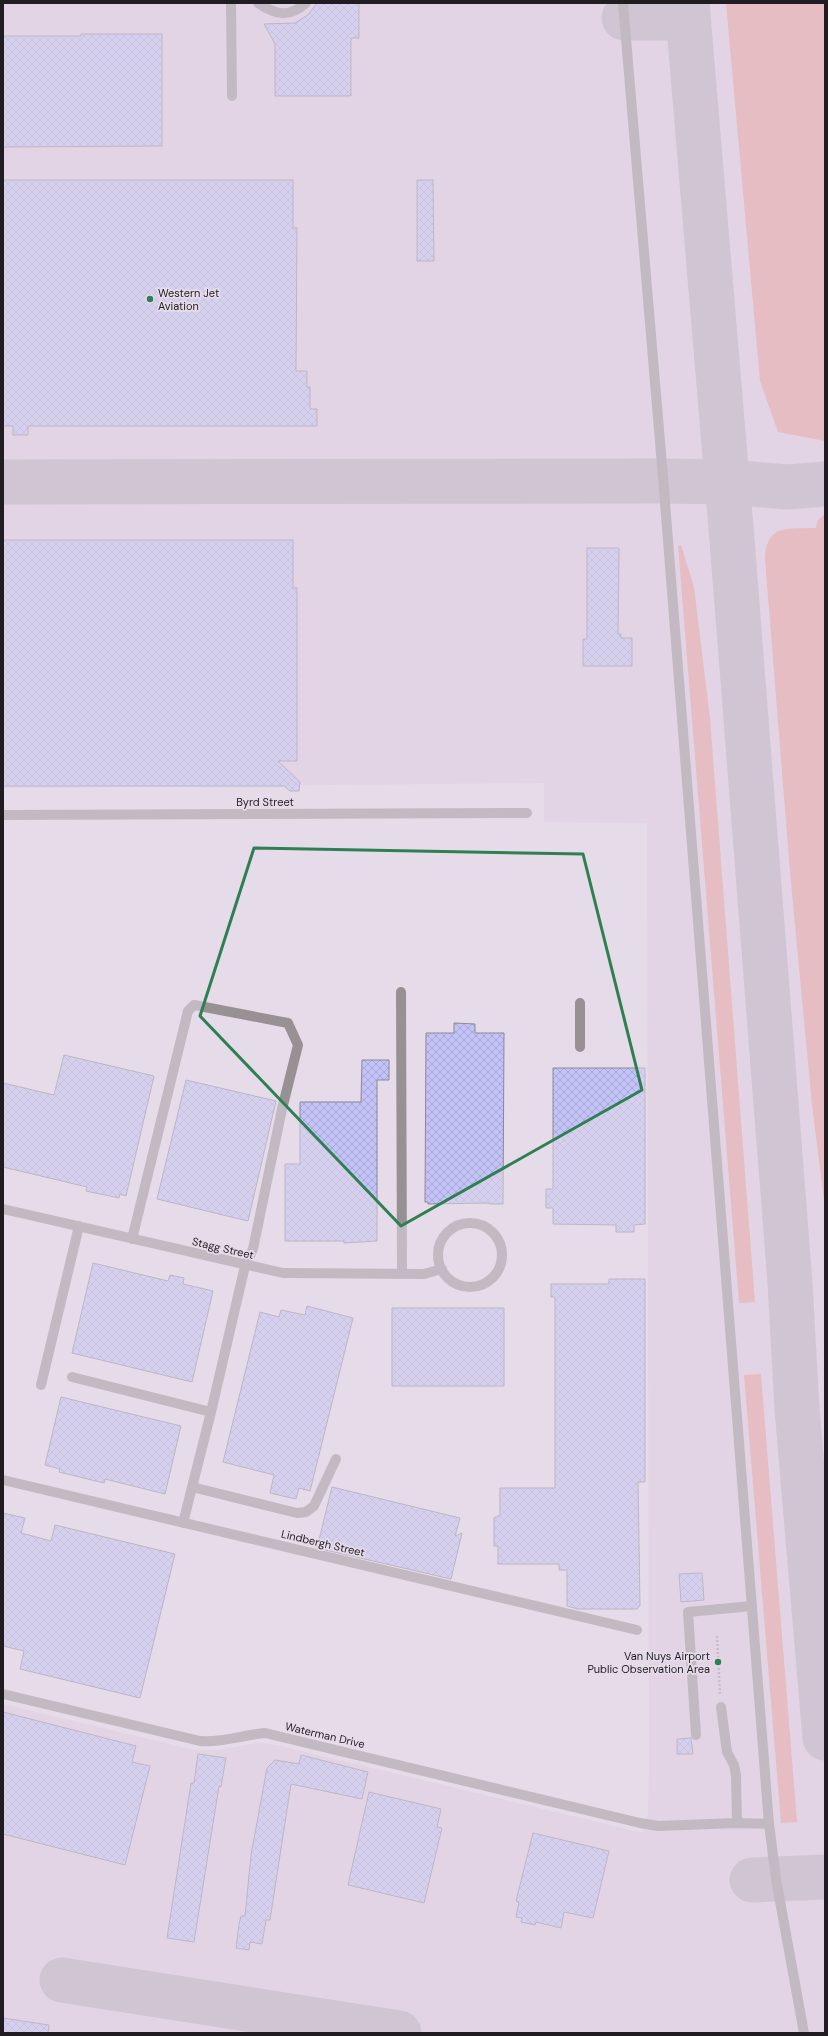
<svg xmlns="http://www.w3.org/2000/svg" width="828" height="2036" font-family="'DM Sans',sans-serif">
<defs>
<pattern id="building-cross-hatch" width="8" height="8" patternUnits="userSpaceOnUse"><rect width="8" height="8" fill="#c4c3f7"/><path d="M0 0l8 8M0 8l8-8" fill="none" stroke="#a8a7d3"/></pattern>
</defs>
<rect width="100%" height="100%" fill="#e6dbe9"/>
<!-- built -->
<path fill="#ddcde1" d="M3,3H825V2033H3V1704L194,1750H217L257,1743L277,1745L643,1833L648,1813L649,1766L647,823L544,822V783L3,788Z"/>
<!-- green -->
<path fill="#e49a95" d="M726,3H825V441L778,432L760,381Z
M825,514V1209L812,1105L790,872L765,559C766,523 789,529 816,528L818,520Z
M681,545L694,587L710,718L755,1302L739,1303L678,546Z
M761,1374L797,1822L781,1823L744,1375Z"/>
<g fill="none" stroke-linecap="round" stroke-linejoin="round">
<!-- taxiway -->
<path stroke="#b5acb8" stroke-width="45" d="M687,3L732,540L790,1283L797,1409L825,1738
M624,18H688
M3,482L663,481L727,482L787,487L825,484
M752,1880L825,1877
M62,1980L399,2033"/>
</g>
<!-- building -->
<path fill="url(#building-cross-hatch)" stroke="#898998" d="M317,3H359V38H351V96H275V44L264,24L295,23L308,15Z
M81,34H162V146L3,147V36H81Z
M3,180H293V228H297L296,371H307V387H310V409H317V426H28V435H13V426H3Z
M417,180H433L434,261H417Z
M3,540H293V588H297V761H278L300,782L299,791H290L284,786H3Z
M587,548H619L618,634H621V638H632V666H583V639H587Z
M454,1023L475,1024V1033H504L503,1204H489V1203L428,1204V1202H425L426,1033H454Z
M64,1055L154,1076L126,1196L120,1194L119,1198L86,1191L87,1187L3,1167V1083L54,1095Z
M362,1060H389V1080H377V1241L344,1243V1241H285V1164H300V1102H361Z
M553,1068H645V1224L634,1225V1232H616V1225L553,1224V1208H546V1189H553Z
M186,1080L276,1101L248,1221L157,1199Z
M93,1263L168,1281L170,1275L184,1278L183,1284L213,1291L192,1382L72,1353Z
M609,1279H645V1482H638L640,1606L637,1609H578L567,1606V1570H559V1564H498V1546H494V1518L500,1515V1488H555V1297H551V1284H609Z
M307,1306L353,1318L310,1491L299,1488L296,1499L270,1493L274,1475L223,1462L260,1312L279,1317L281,1310L305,1315Z
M392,1308H504V1386H392Z
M61,1397L181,1426L165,1494L105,1479L104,1483L59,1472L60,1469L45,1465Z
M332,1487L460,1518L455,1536L462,1533L451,1579L317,1548Z
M3,1513L25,1518L21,1533L51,1541L55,1525L175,1554L140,1698L20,1669L24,1651L3,1646Z
M702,1573L704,1600L681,1602L679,1574Z
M3,1712L136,1746L132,1762L150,1766L125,1865L3,1834Z
M691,1738L693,1754H677V1739Z
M198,1754L226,1758L221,1787L219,1786L194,1942L167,1938L191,1783H194Z
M301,1755L368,1772L362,1799L291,1784L270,1920H266L262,1944L250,1942L249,1950L236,1948L239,1924L241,1916H245L251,1855L267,1768L275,1760L299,1764Z
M369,1792L441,1809L437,1827L442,1828L424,1903L348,1885Z
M533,1833L609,1851L593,1918L564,1912L561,1928L536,1922L535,1925L521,1922L522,1918L516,1917L519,1902L516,1901Z
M3,2018L49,2025L48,2033H3Z"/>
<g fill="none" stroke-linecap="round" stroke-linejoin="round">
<!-- path -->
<path stroke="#a199a4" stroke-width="2.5" stroke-dasharray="2 2" stroke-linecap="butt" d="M717,1636L720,1694"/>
<!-- minor -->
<path stroke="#989194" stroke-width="10" d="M231,3L232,96
M258,3C276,15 289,18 306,3
M623,3L663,477L769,1824L776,1879L804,2033
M3,815L527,813
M401,992L402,1274
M580,1047V1003
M3,1209L283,1273L424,1274L442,1269
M438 1255a32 32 0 1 1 64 0a32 32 0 1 1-64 0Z
M72,1377L211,1412L245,1266L253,1249L282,1109L298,1045L288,1023L194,1005L188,1011L132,1239
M41,1385L79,1226
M3,1480L637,1630
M192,1487L297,1513L306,1512L314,1506L336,1459
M183,1523L211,1412
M3,1694L200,1741C223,1743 242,1735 265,1733L640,1823L658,1826L737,1823L736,1775L734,1765L727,1752L721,1707
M696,1735L688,1612L752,1606
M737,1823L769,1824"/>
</g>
<!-- marked area -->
<path d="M0 0H828V2036H0ZM254,848L583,854L642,1090L401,1226L200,1016Z" fill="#e6dbe9" fill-opacity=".55" fill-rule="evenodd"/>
<path fill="none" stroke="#2e8052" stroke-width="3" stroke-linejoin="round" d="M254,848L583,854L642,1090L401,1226L200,1016Z"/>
<!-- markers -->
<g fill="#2e8052" stroke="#e6dbe9" stroke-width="1.5">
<circle cx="150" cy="299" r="4"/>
<circle cx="718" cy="1662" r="4"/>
</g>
<g text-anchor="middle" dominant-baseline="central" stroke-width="3.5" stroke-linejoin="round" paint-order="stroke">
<!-- poi labels -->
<g font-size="11" fill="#201c21" stroke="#e6dbe9" text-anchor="start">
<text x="158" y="293">Western Jet<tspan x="158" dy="13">Aviation</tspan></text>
<text x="710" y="1656" text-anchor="end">Van Nuys Airport<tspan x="710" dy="13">Public Observation Area</tspan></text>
</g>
<!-- street labels -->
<g font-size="11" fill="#201c21" stroke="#e6dbe9">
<text x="265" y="802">Byrd Street</text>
<text transform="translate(223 1248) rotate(13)">Stagg Street</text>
<text transform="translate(323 1543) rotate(13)">Lindbergh Street</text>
<text transform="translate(325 1735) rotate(13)">Waterman Drive</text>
</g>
</g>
<!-- border -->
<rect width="828" height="2036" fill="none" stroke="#201c21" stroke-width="8"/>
</svg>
